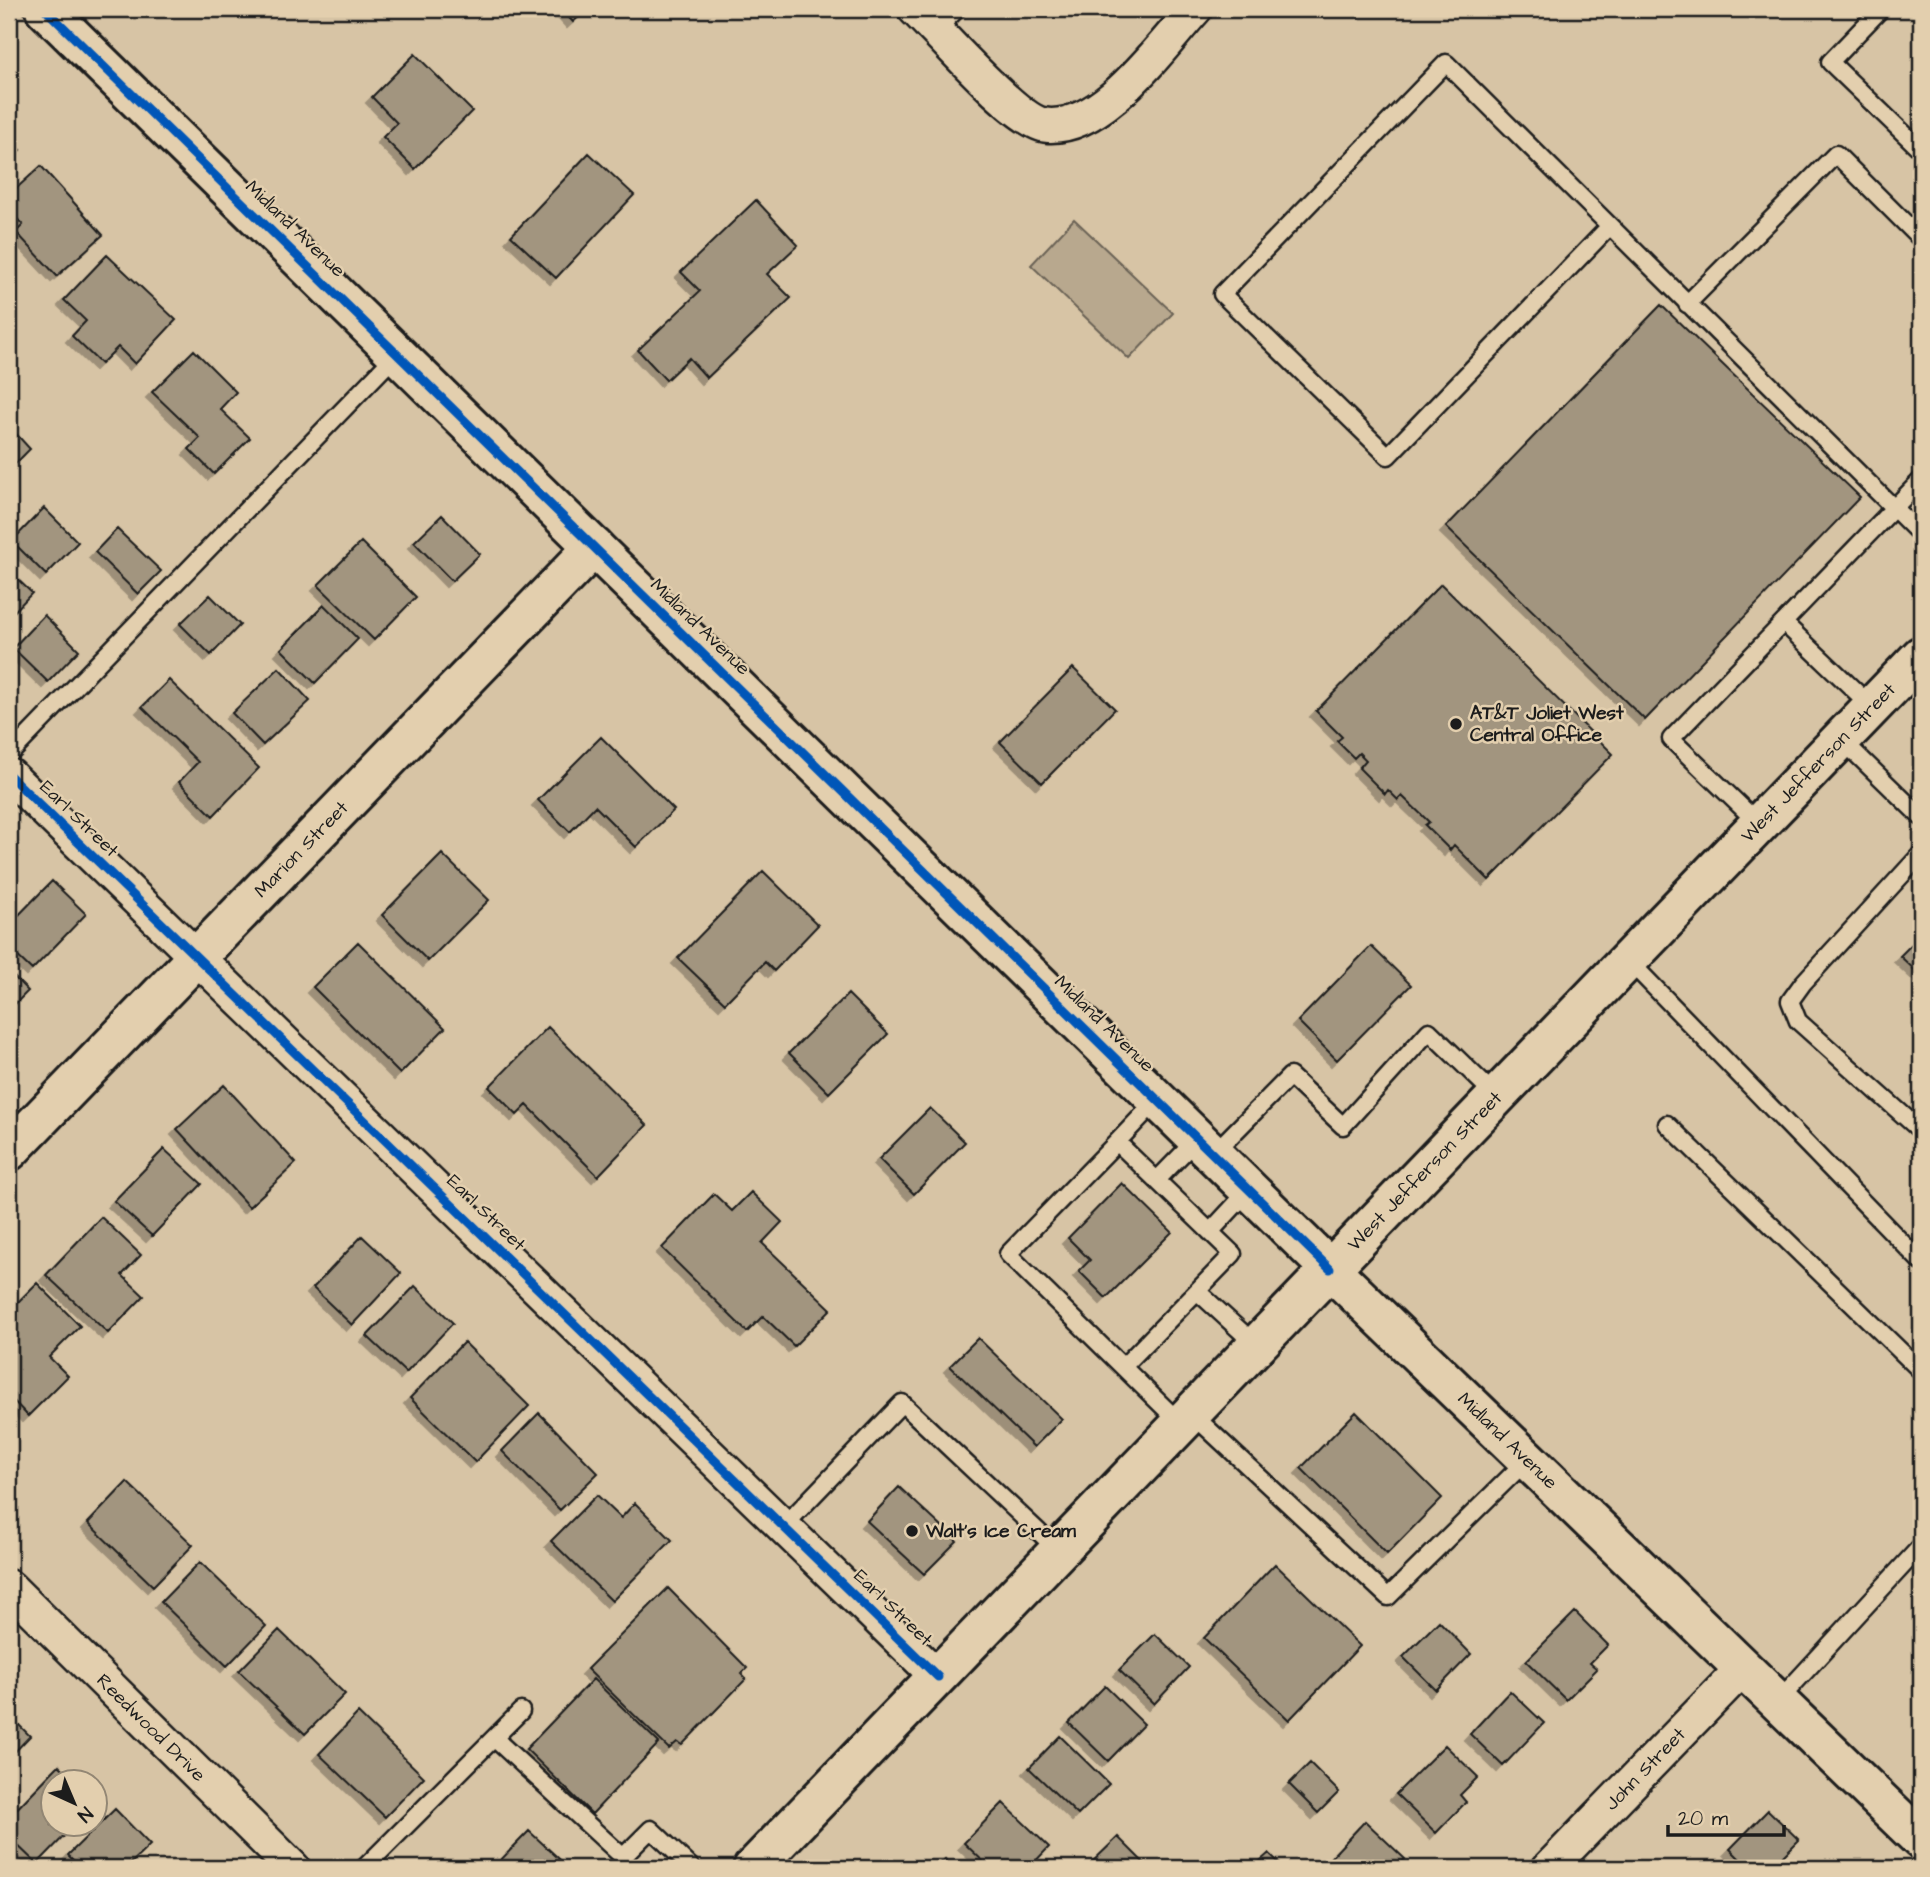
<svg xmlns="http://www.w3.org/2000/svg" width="1930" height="1877" font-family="'Architects Daughter',sans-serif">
<defs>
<filter id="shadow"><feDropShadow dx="-6" dy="6" stdDeviation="0" flood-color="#0004"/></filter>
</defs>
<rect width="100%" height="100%" fill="#d7c4a5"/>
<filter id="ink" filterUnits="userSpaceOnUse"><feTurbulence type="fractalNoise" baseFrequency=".0143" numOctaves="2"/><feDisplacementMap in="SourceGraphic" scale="14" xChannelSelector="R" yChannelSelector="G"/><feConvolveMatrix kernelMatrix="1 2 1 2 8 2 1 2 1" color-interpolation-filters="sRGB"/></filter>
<g filter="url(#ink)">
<!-- green -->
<path fill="#b8a88e" stroke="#6a6255" stroke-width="2" d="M1074,219L1173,313L1129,359L1031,265Z"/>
<!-- building -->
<path fill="#a2957f" stroke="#1c1c1c" stroke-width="2" filter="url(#shadow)" d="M561,9H587L573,22Z
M415,54L472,111L415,169L383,137L397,123L372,97Z
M9,139L20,150L9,161Z
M589,153L634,195L556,278L511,236Z
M41,166L103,235L57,276L16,232L23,225L9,210V195Z
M756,200L798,245L767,274L791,298L707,378L689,358L666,380L638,350L700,291L681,272Z
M107,255L176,320L135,364L118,347L101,364L72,336L86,321L64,300Z
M1661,305L1860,497L1645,720L1446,527Z
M194,350L236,392L220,409L250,438L214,474L189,449L200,438L152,392Z
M9,426L30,449L9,470Z
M44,508L78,542L46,575L12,541Z
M442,515L480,554L452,581L414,542Z
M117,529L161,571L138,594L95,552Z
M361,542L416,597L374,640L318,585Z
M9,571L32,593L9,617Z
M1441,584L1613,754L1489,880L1454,845L1450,850L1425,825L1429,822L1402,796L1398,800L1388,790L1385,794L1359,768L1366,760L1359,753L1354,758L1337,741L1342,737L1316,711Z
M210,595L240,625L211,655L180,624Z
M324,605L358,639L315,683L281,649Z
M44,615L79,650L48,682L13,648Z
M279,668L310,701L263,745L232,713Z
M1073,668L1115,709L1042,783L1000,742Z
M169,680L259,768L213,816L179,782L198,762L142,707Z
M601,737L674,810L636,847L595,806L570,832L538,800Z
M442,854L489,900L428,961L382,915Z
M763,871L818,925L774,971L765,962L725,1003L678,958Z
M52,881L86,914L32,970L9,948V925Z
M1921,935V976L1900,956Z
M358,942L445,1028L400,1074L313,987Z
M1371,946L1411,985L1337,1060L1298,1021Z
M9,972L28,991L9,1010Z
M848,994L888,1034L829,1093L789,1053Z
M548,1027L647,1125L598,1176L527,1105L517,1115L489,1087Z
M224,1085L296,1163L249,1207L177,1129Z
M930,1108L965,1142L914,1194L879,1159Z
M164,1149L202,1184L152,1236L114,1201Z
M1122,1183L1172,1232L1106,1298L1079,1271L1090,1260L1068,1238Z
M751,1192L782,1222L762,1243L831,1309L794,1346L763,1316L747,1332L662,1248L714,1194L732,1211Z
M101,1217L141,1255L122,1275L144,1296L108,1333L46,1275Z
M362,1236L401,1273L352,1325L313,1288Z
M37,1283L80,1326L49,1357L68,1376L28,1416L9,1396V1311Z
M415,1286L453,1323L406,1373L367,1336Z
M978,1338L1062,1419L1034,1447L950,1366Z
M464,1342L529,1406L475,1462L410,1398Z
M1356,1412L1442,1498L1387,1554L1301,1468Z
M539,1413L598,1473L560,1510L502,1451Z
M127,1482L193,1545L153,1586L88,1523Z
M899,1487L957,1541L924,1574L867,1521Z
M597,1495L621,1518L635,1503L672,1540L612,1601L551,1541Z
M200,1562L266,1626L227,1666L161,1602Z
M1275,1564L1360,1646L1289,1720L1204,1638Z
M668,1588L747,1668L741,1674L746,1679L682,1745L677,1742L669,1749L587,1669Z
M1575,1612L1608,1645L1590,1663L1597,1669L1566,1700L1526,1661Z
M1439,1621L1471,1654L1436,1690L1403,1657Z
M279,1630L345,1694L305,1734L239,1671Z
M1155,1634L1189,1667L1154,1704L1119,1670Z
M593,1679L659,1743L592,1814L526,1749Z
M1105,1686L1144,1724L1108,1761L1069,1723Z
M1510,1691L1544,1723L1503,1766L1470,1734Z
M358,1713L424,1777L385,1817L319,1754Z
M9,1715L30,1736L9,1758Z
M1060,1736L1109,1784L1078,1815L1029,1768Z
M1445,1745L1478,1777L1460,1795L1466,1802L1436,1833L1396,1794Z
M1310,1763L1339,1792L1318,1813L1289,1784Z
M59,1765L78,1783H52V1825H75L37,1864L9,1837V1817Z
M1003,1803L1049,1847L1029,1868H990L964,1843Z
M115,1809L150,1845L126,1868H104L99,1863L93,1868H81L68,1855Z
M1768,1810L1799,1840L1771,1868H1749L1730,1849Z
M1365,1821L1405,1859L1396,1868H1321Z
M529,1831L569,1868H493Z
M1118,1837L1149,1868H1148L1087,1867Z
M1269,1853L1284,1868H1252Z
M945,1859L953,1868H935Z"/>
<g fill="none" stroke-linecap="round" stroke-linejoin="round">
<defs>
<path id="service" d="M1881,9L1830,62L1921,150
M936,30L957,9
M1609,227L1388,456L1222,294L1446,63L1921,535
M1687,304L1836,154L1921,239
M1784,623L1872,707
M1841,739L1921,817
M9,755L397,354
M1759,824L1671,739L1921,480
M1921,854L1803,983L1790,1001L1798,1021L1921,1131
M1628,960L1921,1262
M1667,1124L1921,1371
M1117,1142L1157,1100
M1213,1154L1290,1076L1343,1126L1429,1031L1497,1097
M1157,1180L1197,1139
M1210,1232L1249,1190
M1197,1291L1257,1346
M1123,1367L1233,1254L1117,1142L1008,1254L1181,1424
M1192,1414L1388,1597L1527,1460
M783,1527L902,1403L1059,1551
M1778,1701L1921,1546
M494,1738L623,1857L651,1829L692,1868
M364,1868L521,1711"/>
<g id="minor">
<path d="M915,9C939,32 1017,122 1045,125C1102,132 1160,47 1195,9"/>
<path d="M9,775L938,1677"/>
<path id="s1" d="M9,1587L293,1868"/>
<path id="s2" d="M1549,1868L1743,1668"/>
</g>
<g id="tertiary">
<path d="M45,9L1330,1269"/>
<path id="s3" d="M9,1151L594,547"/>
</g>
<g id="secondary">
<path id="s4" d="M1330,1269L1921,1840"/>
</g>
<g id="primary">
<path id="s5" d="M753,1868L1921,656"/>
</g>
</defs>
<!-- service casing -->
<use href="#service" stroke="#1c1c1c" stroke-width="21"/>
<!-- minor casing -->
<use href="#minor" stroke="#1c1c1c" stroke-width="38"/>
<!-- tertiary casing -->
<use href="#tertiary" stroke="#1c1c1c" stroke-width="44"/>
<!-- secondary casing -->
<use href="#secondary" stroke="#1c1c1c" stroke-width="44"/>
<!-- primary casing -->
<use href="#primary" stroke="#1c1c1c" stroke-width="44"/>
<!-- service -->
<use href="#service" stroke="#e3cfae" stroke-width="16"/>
<!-- minor -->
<use href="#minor" stroke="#e3cfae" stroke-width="33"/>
<!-- tertiary -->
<use href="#tertiary" stroke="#e3cfae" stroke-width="38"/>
<!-- secondary -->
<use href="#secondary" stroke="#e3cfae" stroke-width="38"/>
<!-- primary -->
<use href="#primary" stroke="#e3cfae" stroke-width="38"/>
<defs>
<path id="cycleway" d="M45,9L1330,1269
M9,775L938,1677"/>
</defs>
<!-- cycleway casing -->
<use href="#cycleway" stroke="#e3cfae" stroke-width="13"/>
<!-- cycleway -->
<use href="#cycleway" stroke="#0057b8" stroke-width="9"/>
</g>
</g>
<!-- markers -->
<g fill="#1c1c1c" stroke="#e3cfae" stroke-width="2.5">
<circle cx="1456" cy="724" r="7"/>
<circle cx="912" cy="1531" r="7"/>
</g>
<g text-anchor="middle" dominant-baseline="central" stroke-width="5" stroke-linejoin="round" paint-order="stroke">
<!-- street labels -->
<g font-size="19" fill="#1c1c1c" stroke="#e3cfae">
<text transform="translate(295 229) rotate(44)">Midland Avenue</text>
<text transform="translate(700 627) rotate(44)">Midland Avenue</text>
<text stroke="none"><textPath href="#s5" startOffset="1535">West Jefferson Street</textPath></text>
<text transform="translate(79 819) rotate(44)">Earl Street</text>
<text stroke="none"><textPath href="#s3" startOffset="420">Marion Street</textPath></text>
<text transform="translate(1104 1024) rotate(44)">Midland Avenue</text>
<text stroke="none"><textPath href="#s5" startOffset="968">West Jefferson Street</textPath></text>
<text transform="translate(486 1213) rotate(44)">Earl Street</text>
<text stroke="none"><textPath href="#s4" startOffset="247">Midland Avenue</textPath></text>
<text transform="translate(893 1608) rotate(44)">Earl Street</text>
<text stroke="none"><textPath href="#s1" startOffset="200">Reedwood Drive</textPath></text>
<text stroke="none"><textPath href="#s2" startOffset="138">John Street</textPath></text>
</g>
<!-- poi labels -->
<g font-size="19" font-weight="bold" fill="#1c1c1c" stroke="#e3cfae" text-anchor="start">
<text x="1470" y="713">AT&amp;T Joliet West<tspan x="1470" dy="22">Central Office</tspan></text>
<text x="926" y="1531">Walt's Ice Cream</text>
</g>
</g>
<!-- margin -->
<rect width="1930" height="1877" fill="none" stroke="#e3cfae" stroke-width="35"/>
<rect x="18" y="18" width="1895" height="1842" fill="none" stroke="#1c1c1c" stroke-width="2.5" filter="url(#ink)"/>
<!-- north arrow -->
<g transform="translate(74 1803) rotate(136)"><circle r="33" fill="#e3cfae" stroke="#938774" stroke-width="2"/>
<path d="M0-5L12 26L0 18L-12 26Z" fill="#1c1c1c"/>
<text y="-10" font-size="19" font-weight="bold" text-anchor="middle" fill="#1c1c1c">N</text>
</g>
<!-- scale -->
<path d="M1668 1825v10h116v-10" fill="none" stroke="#1c1c1c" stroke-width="3.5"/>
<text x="1678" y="1825" font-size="21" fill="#1c1c1c" stroke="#e3cfae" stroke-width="5" paint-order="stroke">20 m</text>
</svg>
